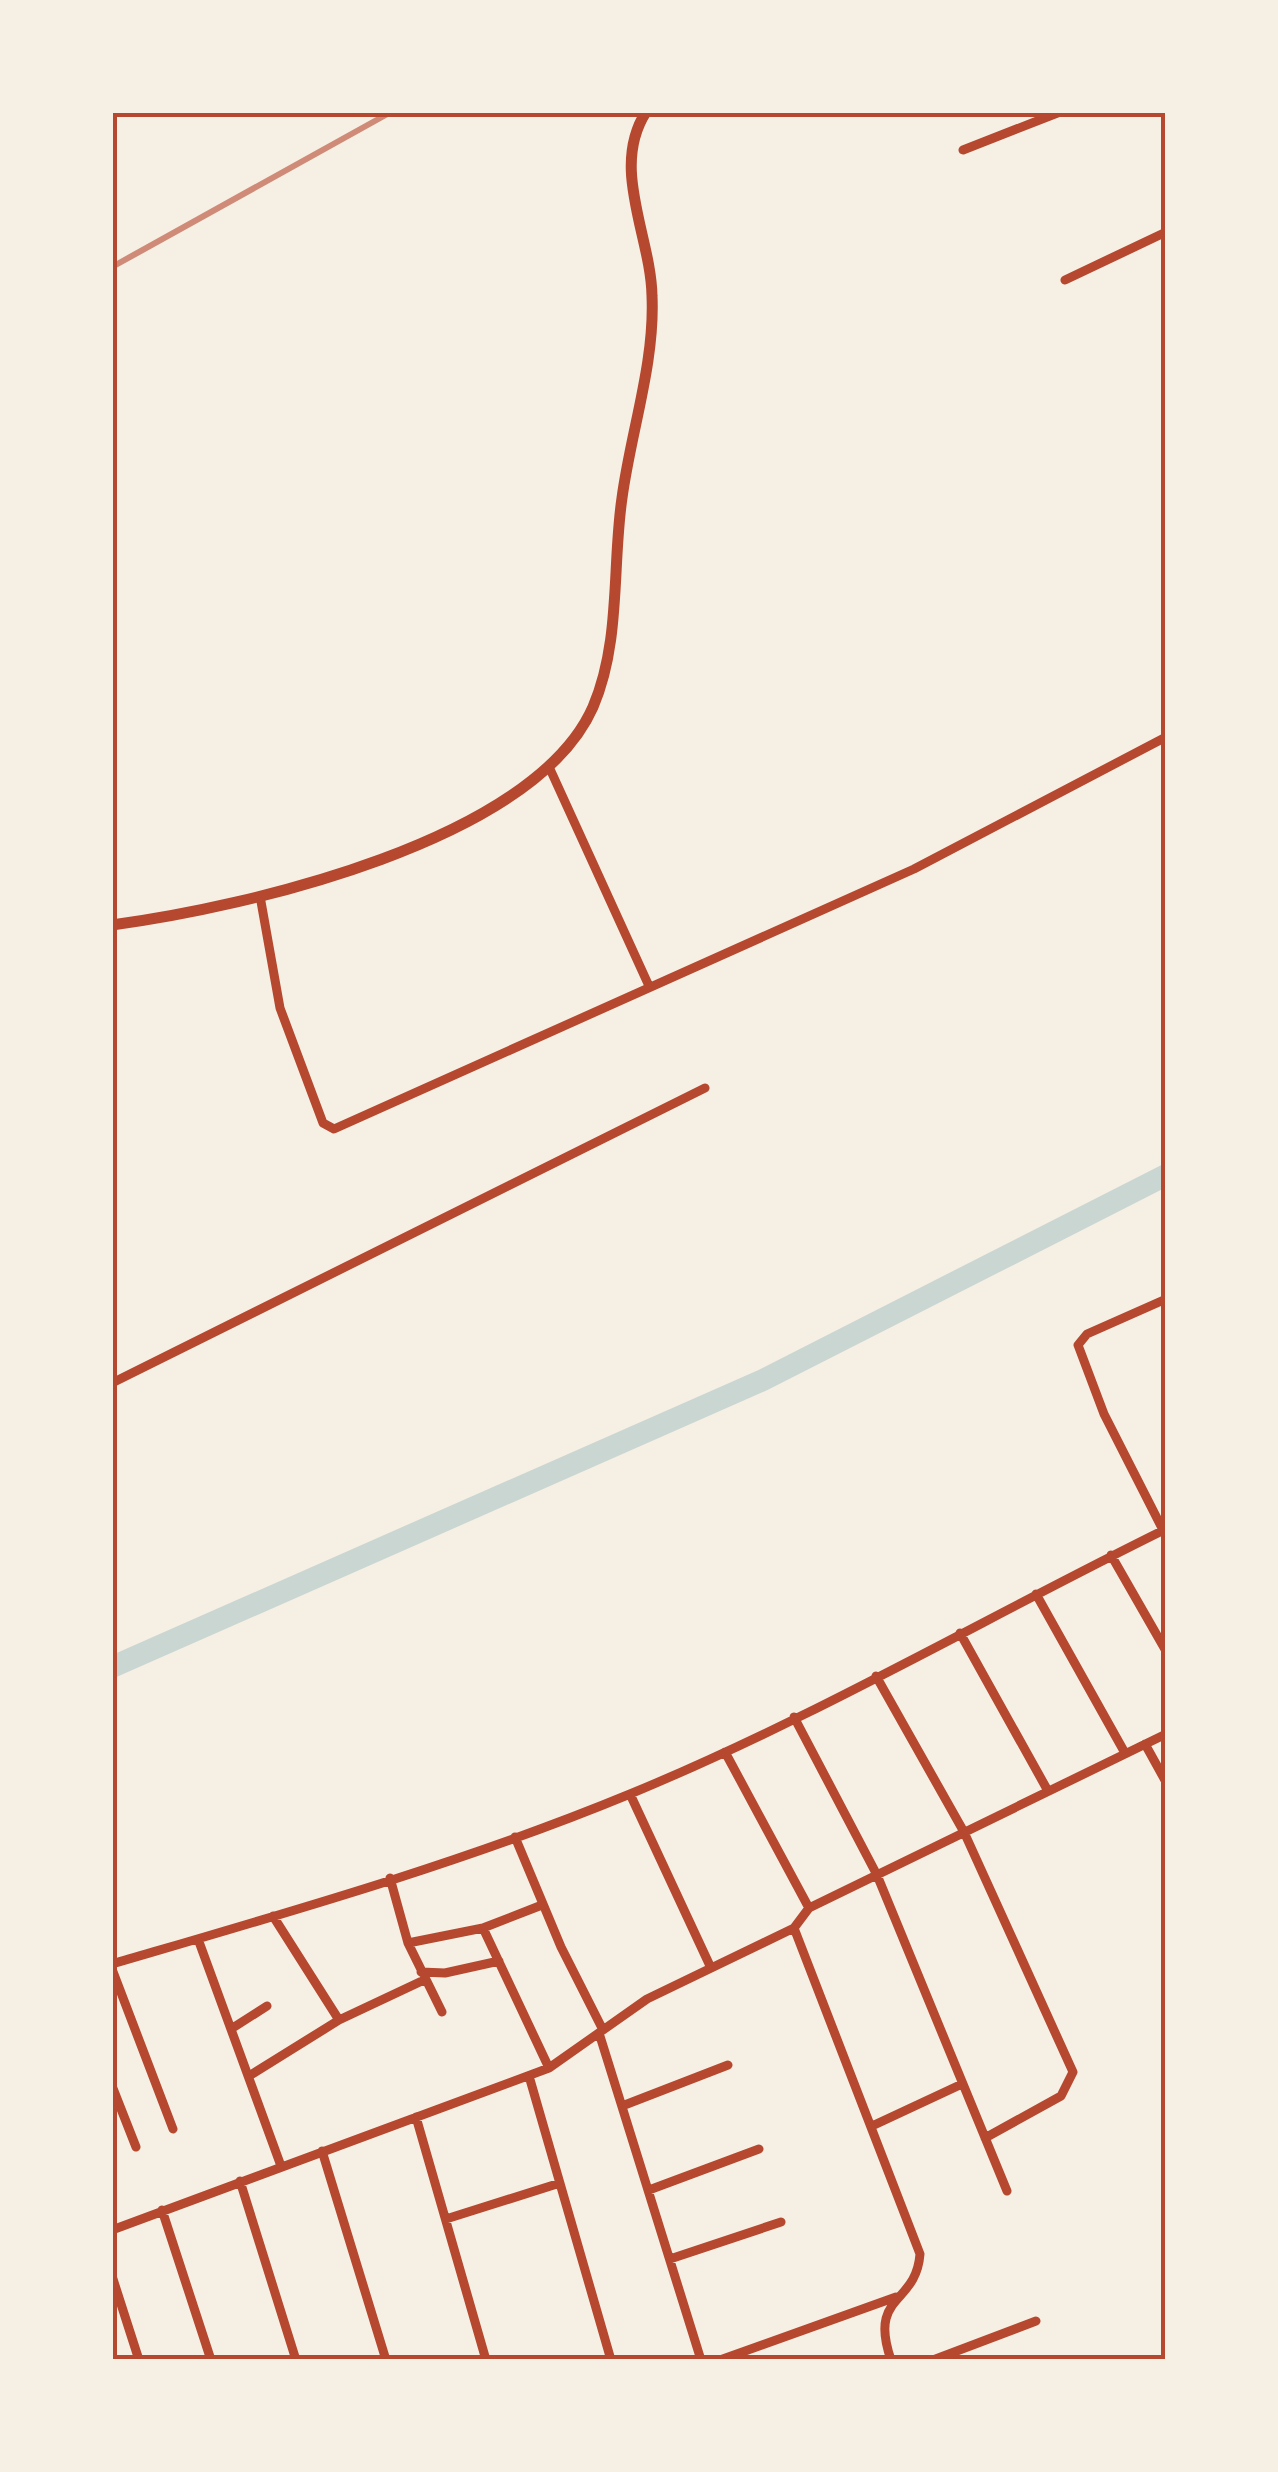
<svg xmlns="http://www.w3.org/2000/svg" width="1278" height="2472" font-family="'Source Serif 4',serif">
<rect width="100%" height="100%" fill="#f6efe4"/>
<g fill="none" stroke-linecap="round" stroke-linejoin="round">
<!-- canal -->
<path stroke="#c9d6d2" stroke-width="22" d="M112,1667L763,1380L1166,1175"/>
<!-- minor -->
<path stroke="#b5482f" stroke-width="9" d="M963,150L1060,112
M1065,280L1166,232
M550,769L649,986
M260,896L280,1008L323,1123L334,1129L914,869L1166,737
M112,1383L705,1088
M1163,1530L1104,1414L1078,1345L1087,1334L1166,1299
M1111,1555L1166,1651
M1036,1594L1125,1753
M960,1633L1048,1791
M876,1676L964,1832L1073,2072L1061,2096L985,2138
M794,1717L877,1875L1007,2191
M1145,1744L1166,1782
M725,1752L809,1908
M630,1794L711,1968
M515,1837L561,1947L603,2030
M390,1878L408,1943L442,2012
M273,1916L339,2020
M483,1928L549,2068
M794,1928L920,2254C916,2306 868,2293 891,2360
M198,1939L281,2166
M408,1943L483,1928L542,1905
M112,1964C286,1913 463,1863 630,1794C814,1718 987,1617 1166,1529
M112,1969L173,2129
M421,1972L445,1973L499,1961
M231,2029L267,2006
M599,2033L701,2360
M249,2076L339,2020L424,1980
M529,2076L611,2360
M112,2086L136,2147
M622,2106L728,2065
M416,2117L486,2360
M872,2126L962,2084
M322,2151L386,2360
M240,2181L296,2360
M649,2190L759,2149
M162,2210L211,2360
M446,2219L560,2183
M112,2230L549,2068L647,1999L794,1928L809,1908L1166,1734
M670,2259L781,2222
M112,2276L139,2360
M720,2360L896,2297
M933,2360L1036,2321"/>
<!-- tertiary -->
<path stroke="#b5482f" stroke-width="11" d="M112,925C247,907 534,841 593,707C621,642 612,566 622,498C631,431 655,363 652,296C651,236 610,168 646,112"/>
<!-- rail -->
<path stroke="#cf8b77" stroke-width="6" d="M112,267L391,112"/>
</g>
<!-- border -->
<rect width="1278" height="2472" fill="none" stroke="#f6efe4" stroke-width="230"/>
<rect x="115" y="115" width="1048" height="2242" fill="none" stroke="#b5482f" stroke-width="4"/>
</svg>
